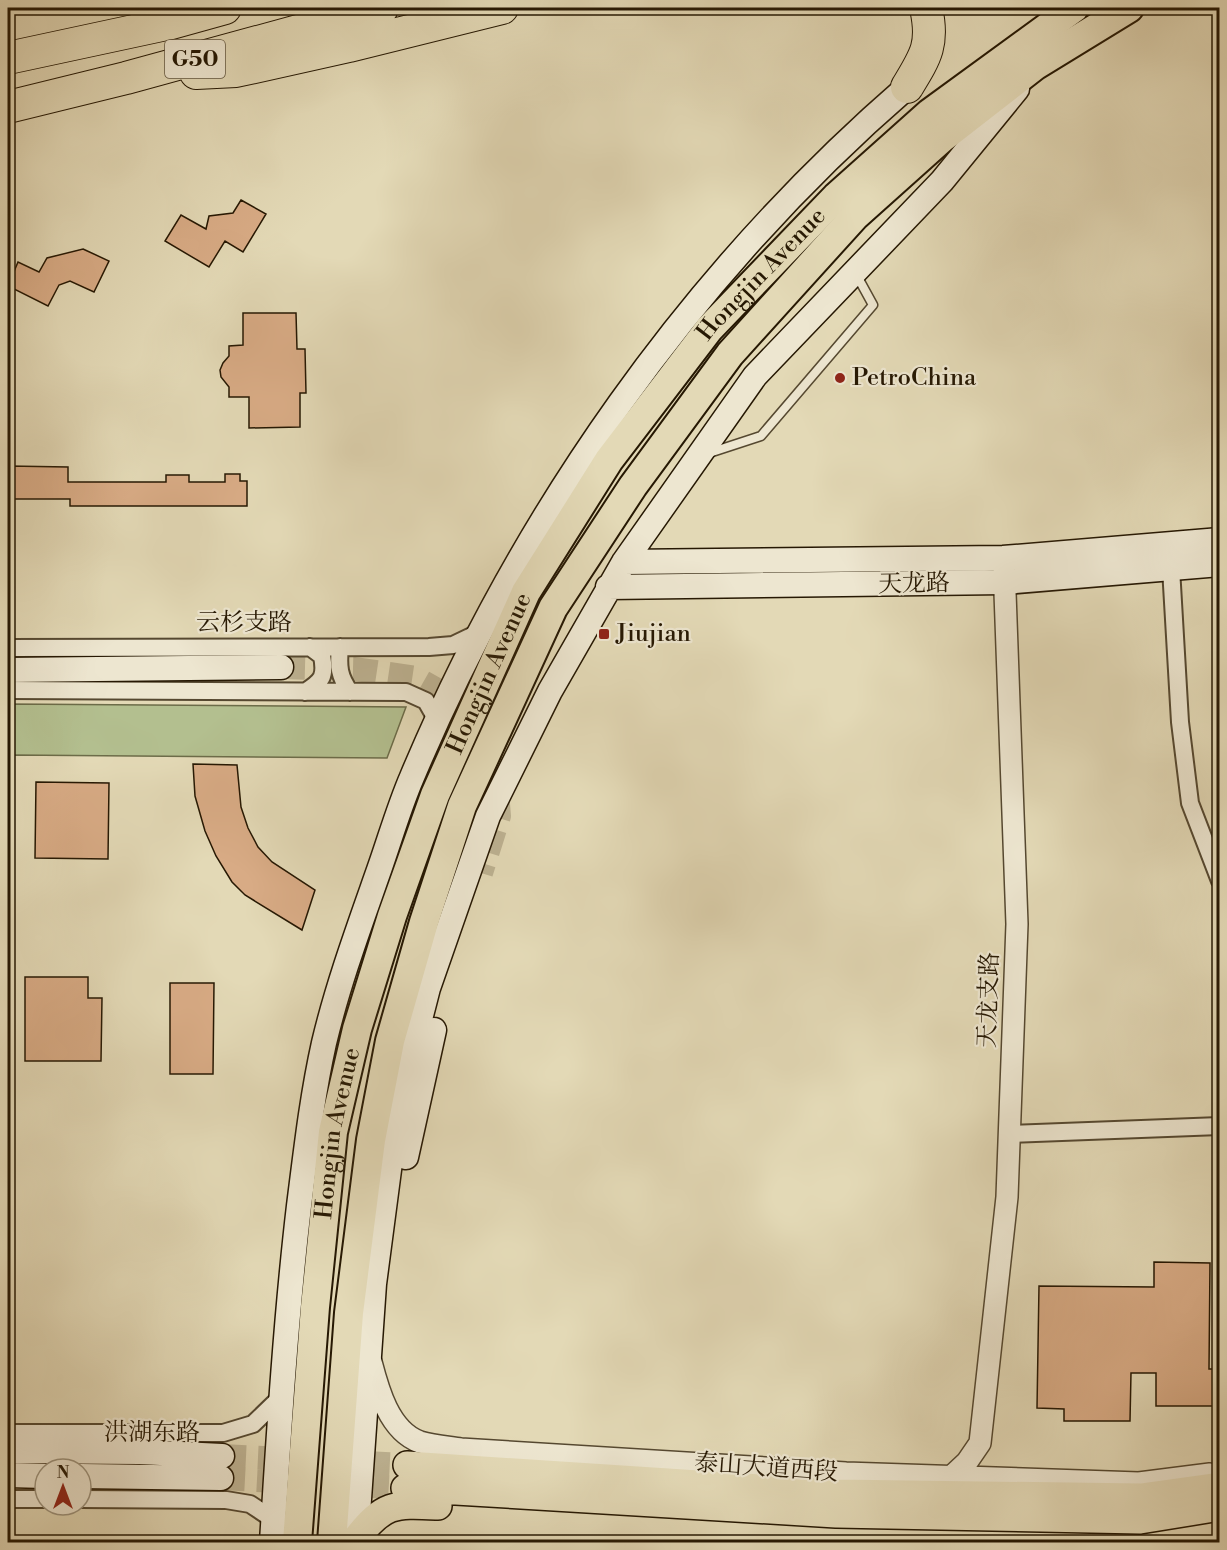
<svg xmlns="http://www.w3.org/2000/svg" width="1227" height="1550" font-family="'Libre Bodoni','Noto Serif SC',serif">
<rect width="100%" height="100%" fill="#e3d9b6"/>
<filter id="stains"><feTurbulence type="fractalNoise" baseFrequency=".00333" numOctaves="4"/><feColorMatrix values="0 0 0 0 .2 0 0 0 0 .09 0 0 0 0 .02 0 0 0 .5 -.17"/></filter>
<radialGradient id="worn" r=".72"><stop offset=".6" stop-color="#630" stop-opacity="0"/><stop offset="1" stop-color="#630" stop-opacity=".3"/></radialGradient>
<!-- green -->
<path fill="#b3bf8f" stroke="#6c6c49" stroke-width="1.5" d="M8,704L406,707L387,758L13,755L8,1082Z"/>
<!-- building -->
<path fill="#d8ab85" stroke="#261803" stroke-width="1.5" d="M241,200L266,214L243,252L225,241L209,267L165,241L181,215L206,229L209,216L233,213Z
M83,249L109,261L94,292L70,281L59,285L48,306L8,286L18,262L39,272L47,258Z
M243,313H296L297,349H305L306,393H300V427L249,428V397H229V387L221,377L220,370L223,363L229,356V346L243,345Z
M8,466L68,467V482H166V475H189V482H225V474H240V481H247V506H70V499H8Z
M193,764L237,765L241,807L248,828L258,847L272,862L315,890L302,930L245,895L232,882L216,856L205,831L195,796Z
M36,782L109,783L108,859L35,858Z
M25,977H88V998H102L101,1061H25Z
M170,983H214L213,1074H170Z
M1154,1262L1210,1263L1209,1369H1218L1217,1406H1156V1373H1131L1130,1421H1064V1409L1037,1408L1039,1286L1154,1287Z"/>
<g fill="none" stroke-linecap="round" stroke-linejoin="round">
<!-- secondary-tunnel -->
<path stroke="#bdb292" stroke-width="24" stroke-dasharray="24 12" stroke-linecap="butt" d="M281,667L355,669L416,678L462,704L494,755L499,816L481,873
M222,1456L407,1465
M221,1478L405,1488"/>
<defs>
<path id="service" d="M706,454L761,436L873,305L856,274"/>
<path id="minor" d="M1171,568L1180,722L1190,803L1220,881
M340,647C338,667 339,676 350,692
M8,648L429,647L453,645L478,633
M8,690L406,692L426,701L438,722
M305,692C322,681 326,677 322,656L310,647
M1009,1134L1220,1126
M8,1433H223L253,1424L283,1395
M8,1499H45
M81,1499L226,1500L250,1504L274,1520"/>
<path id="tertiary" d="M371,1362C378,1389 389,1431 420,1442C433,1446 448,1447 461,1449L846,1473L1139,1483L1210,1474
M951,1477L967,1462L980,1443L1007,1197L1017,924L1004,565"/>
<path id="secondary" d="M624,562L1003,558L1220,540
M608,587L1005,582L1220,564
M8,670L281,667
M406,1157L434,1030
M8,1451L140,1452L222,1456
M8,1475L45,1476
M81,1476L221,1478
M272,1542C279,1430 286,1317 299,1206C306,1151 312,1097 324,1043C338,984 359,927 379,870C390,839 399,807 412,777C523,513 691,274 907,87
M356,1542L374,1284L397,1109L428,988L488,816L550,691L624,562L755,376L942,181L1017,89"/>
<path id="primary" d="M407,1465L836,1493L1141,1497L1220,1486
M405,1488L836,1514L1140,1520L1220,1507
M356,1539C384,1503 394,1504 438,1506"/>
<g id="trunk">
<path id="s1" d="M297,1542L315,1307L333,1132L357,1029L392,916L435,795L526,592L609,460L709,329L836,197L930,113L1074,8"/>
<path d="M332,1542L349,1313L371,1140L390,1041L424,922L462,806L553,608L633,486L730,354L855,216L941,139L1036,65L1129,8"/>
</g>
<path id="motorway" d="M8,58L171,23L225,8
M196,73L236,71L349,46L502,8
M907,87C926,56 934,44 926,8
M8,107L126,78L382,8"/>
</defs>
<!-- service casing -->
<use href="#service" stroke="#554830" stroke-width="11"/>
<!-- minor casing -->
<use href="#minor" stroke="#554830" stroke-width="20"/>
<!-- tertiary casing -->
<use href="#tertiary" stroke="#554830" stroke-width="24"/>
<!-- secondary casing -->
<use href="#secondary" stroke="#261803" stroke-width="27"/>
<!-- primary casing -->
<use href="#primary" stroke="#261803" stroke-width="30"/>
<!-- trunk casing -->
<use href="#trunk" stroke="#261803" stroke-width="32"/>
<!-- motorway casing -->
<use href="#motorway" stroke="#261803" stroke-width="34"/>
<!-- service -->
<use href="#service" stroke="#ede6d0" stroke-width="8"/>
<!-- minor -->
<use href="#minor" stroke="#ede6d0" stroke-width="16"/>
<!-- tertiary -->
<use href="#tertiary" stroke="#ede6d0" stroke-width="21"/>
<!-- secondary -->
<use href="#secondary" stroke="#ede6d0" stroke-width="24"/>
<!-- primary -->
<use href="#primary" stroke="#e3d9b6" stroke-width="27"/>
<!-- trunk -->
<use href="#trunk" stroke="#e3d9b6" stroke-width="28"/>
<!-- motorway -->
<use href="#motorway" stroke="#e3d9b6" stroke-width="32"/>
</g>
<!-- markers -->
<g fill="#8f2418" stroke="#ede6d0" stroke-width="2">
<circle cx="840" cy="378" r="6"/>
<rect x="598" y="628" width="12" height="12" rx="3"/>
</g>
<g text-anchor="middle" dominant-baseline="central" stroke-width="4.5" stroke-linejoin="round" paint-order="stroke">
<!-- shield labels -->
<rect fill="#ede6d0" stroke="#625640" stroke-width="1.5" x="165" y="40" width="60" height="38" rx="4.5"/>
<g font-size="22" font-weight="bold" fill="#261803">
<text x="195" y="59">G50</text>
</g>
<!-- street labels -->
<g font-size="24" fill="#261803" stroke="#ede6d0">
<text stroke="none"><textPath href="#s1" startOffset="1383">Hongjin Avenue</textPath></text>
<text transform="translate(914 584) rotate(-1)">天龙路</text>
<text x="244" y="623">云杉支路</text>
<text stroke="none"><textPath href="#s1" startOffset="897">Hongjin Avenue</textPath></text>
<text transform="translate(989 1000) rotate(-88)">天龙支路</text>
<text stroke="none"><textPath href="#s1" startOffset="411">Hongjin Avenue</textPath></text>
<text x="152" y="1433">洪湖东路</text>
<text transform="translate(766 1468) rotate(4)">泰山大道西段</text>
</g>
<!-- poi labels -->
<g font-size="24" fill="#261803" stroke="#ede6d0" text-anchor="start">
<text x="852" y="378">PetroChina</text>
<text x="616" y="634">Jiujian</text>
</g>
</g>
<!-- margin -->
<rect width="1227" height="1550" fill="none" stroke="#e3d9b6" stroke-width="30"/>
<rect x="9" y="9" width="1209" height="1532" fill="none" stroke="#261803" stroke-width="3"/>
<rect x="15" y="15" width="1197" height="1520" fill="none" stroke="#261803" stroke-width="1.5"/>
<!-- north arrow -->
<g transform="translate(63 1487)"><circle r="28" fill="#ede6d0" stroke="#9d947e" stroke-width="1.5"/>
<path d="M0-4.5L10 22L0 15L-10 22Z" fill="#8f2418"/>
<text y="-9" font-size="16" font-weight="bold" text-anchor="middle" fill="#261803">N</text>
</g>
<rect width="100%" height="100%" filter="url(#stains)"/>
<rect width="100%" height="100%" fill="url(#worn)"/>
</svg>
